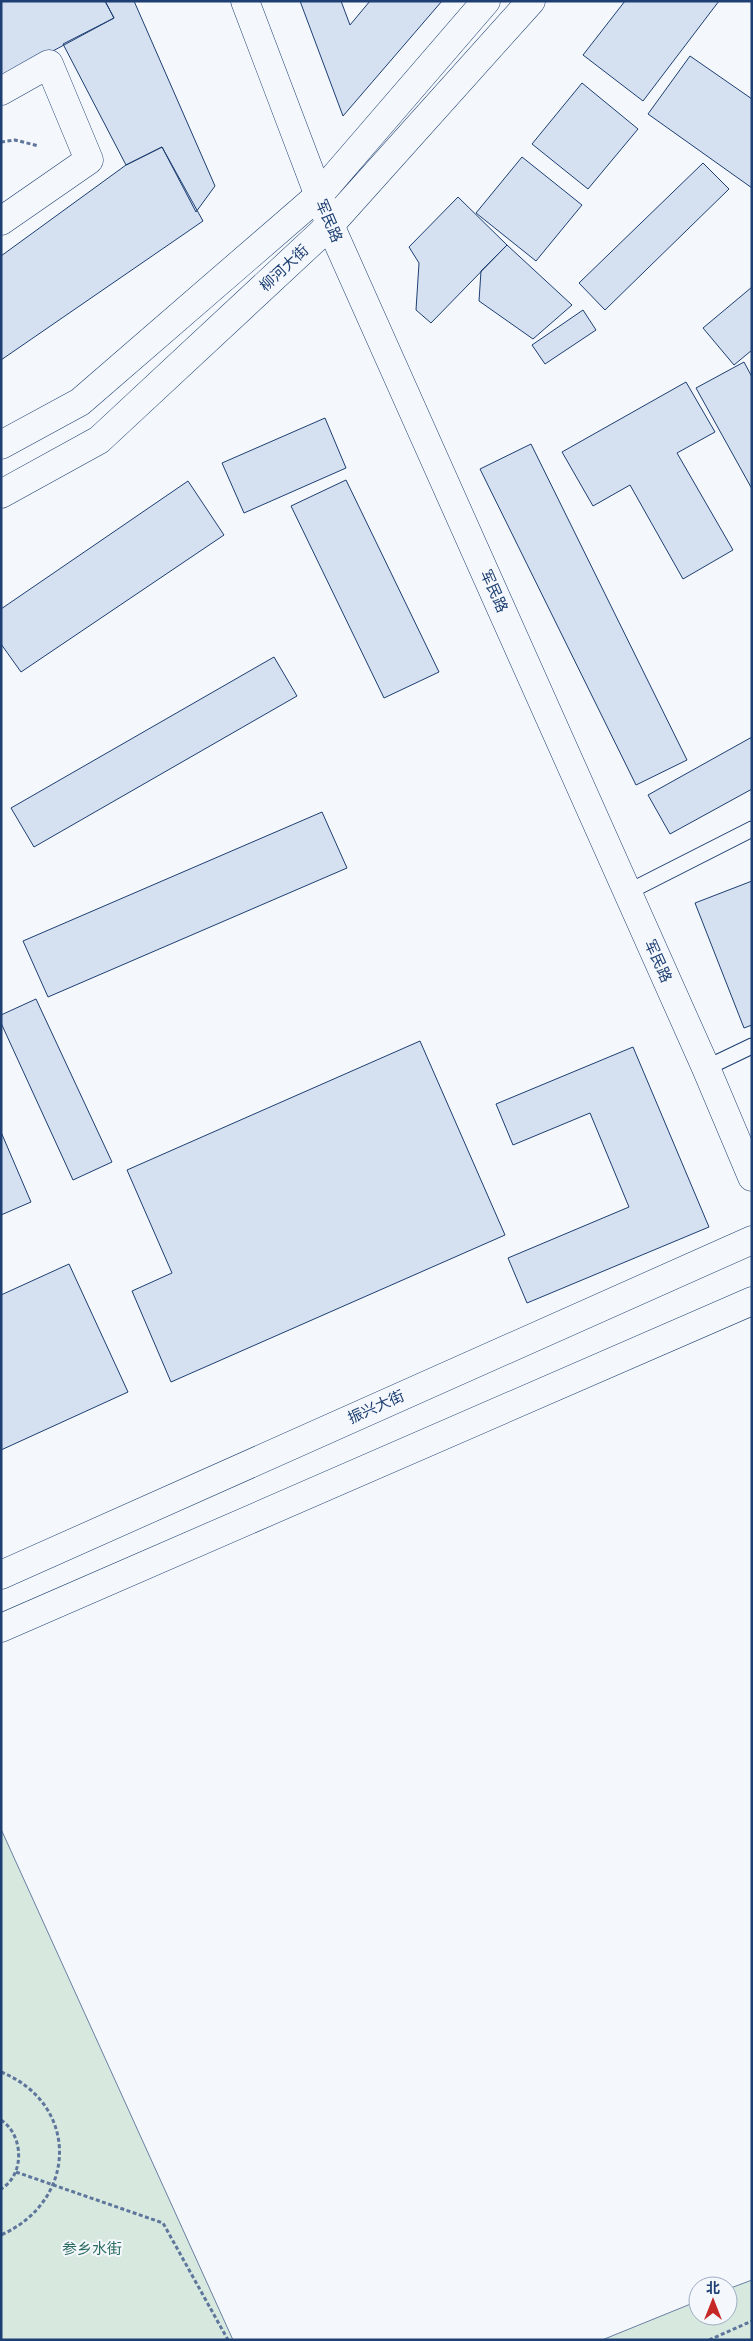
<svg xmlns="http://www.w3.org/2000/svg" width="753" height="2341" font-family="'Roboto Condensed','Noto Sans SC',sans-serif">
<rect width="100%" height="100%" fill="#f4f7fb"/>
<!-- green -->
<path fill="#d7e8df" stroke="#687fa3" d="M1,1829L233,2340H1Z
M752,2280V2340H602L698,2301V2316H728V2289Z"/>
<!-- building -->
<path fill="#d5e0f0" stroke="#1d3f73" d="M1,1H105L114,18L1,79Z
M105,1H134L215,186L196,212L162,147L126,165L63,44L114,18Z
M300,1H341L350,25L370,1H442L343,116Z
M625,1H719L643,101L583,55Z
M690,56L752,99V188L648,114Z
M582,83L638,129L588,189L532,144Z
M162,147L203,221L1,360V256L126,165Z
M522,157L582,205L536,261L476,213Z
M703,163L729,189L605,310L579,283Z
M458,197L507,245L431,323L416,310L419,263L409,247Z
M507,245L572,305L533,339L479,301L481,271Z
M752,287V350L734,365L703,328Z
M583,310L596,330L545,364L532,345Z
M744,362L752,377V489L696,388Z
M686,382L715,432L677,453L733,550L683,579L630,485L593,506L562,452Z
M325,418L346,468L244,513L222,463Z
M531,444L687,760L636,785L480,469Z
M346,480L439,672L384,698L291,506Z
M188,481L224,535L21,672L1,644V609Z
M274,657L297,696L34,847L11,808Z
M752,737V789L670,834L648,795Z
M322,812L347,868L48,997L23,941Z
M752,881V1025L744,1028L695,903Z
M36,999L112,1162L73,1180L1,1023V1015Z
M420,1041L505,1235L171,1382L132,1291L172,1273L127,1170Z
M633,1047L709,1227L527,1303L508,1258L629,1207L590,1113L513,1145L496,1104Z
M1,1132L31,1202L1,1215Z
M69,1264L128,1392L1,1450V1295Z"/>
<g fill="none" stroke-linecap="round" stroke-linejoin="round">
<defs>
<path id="service" d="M628,892L752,829
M706,1068L752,1046"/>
<path id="minor" d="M1,91L49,64L89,160L1,221"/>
<path id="tertiary" d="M245,1L330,225L706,1068L752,1177
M1,1575L752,1240
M1,1628L752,1301"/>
<path id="primary" d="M1,445L80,402L318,196L486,1
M1,494L99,440L330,225L531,1"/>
</defs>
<!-- service casing -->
<use href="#service" stroke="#1d3f73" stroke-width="17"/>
<!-- minor casing -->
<use href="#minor" stroke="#1d3f73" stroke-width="29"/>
<!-- tertiary casing -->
<use href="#tertiary" stroke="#1d3f73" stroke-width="29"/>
<!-- primary casing -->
<use href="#primary" stroke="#1d3f73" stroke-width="29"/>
<!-- path -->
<path stroke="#5e769c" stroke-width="3" stroke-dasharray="4 2.5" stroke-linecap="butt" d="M1,142L15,140L39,146
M1,2072C80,2104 78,2201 1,2235
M1,2120C24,2135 25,2175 1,2189
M16,2172L163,2223L228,2340
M709,2340L752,2321"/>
<!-- service -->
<use href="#service" stroke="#f4f7fb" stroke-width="15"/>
<!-- minor -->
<use href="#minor" stroke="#f4f7fb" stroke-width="28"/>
<!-- tertiary -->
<use href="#tertiary" stroke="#f4f7fb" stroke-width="28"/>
<!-- primary -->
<use href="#primary" stroke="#f4f7fb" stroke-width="28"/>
</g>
<g text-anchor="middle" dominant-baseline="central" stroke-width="4" stroke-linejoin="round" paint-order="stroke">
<!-- street labels -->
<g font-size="15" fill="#1d3f73" stroke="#f4f7fb">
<text transform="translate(329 221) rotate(67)">军民路</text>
<text transform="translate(284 268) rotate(-43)">柳河大街</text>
<text transform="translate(494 591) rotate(66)">军民路</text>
<text transform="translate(658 961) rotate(66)">军民路</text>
<text transform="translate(376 1407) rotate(-24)">振兴大街</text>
</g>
<!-- park labels -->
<g font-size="15" fill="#2c6c60" stroke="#f4f7fb">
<text x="92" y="2249">参乡水街</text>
</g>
</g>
<!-- border -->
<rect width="753" height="2341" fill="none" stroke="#1d3f73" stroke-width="5"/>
<!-- north arrow -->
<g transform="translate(713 2301)"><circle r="24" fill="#f4f7fb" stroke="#9eadc5"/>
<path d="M0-4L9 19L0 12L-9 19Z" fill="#c62828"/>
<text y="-8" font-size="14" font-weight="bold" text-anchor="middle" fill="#1d3f73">北</text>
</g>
</svg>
